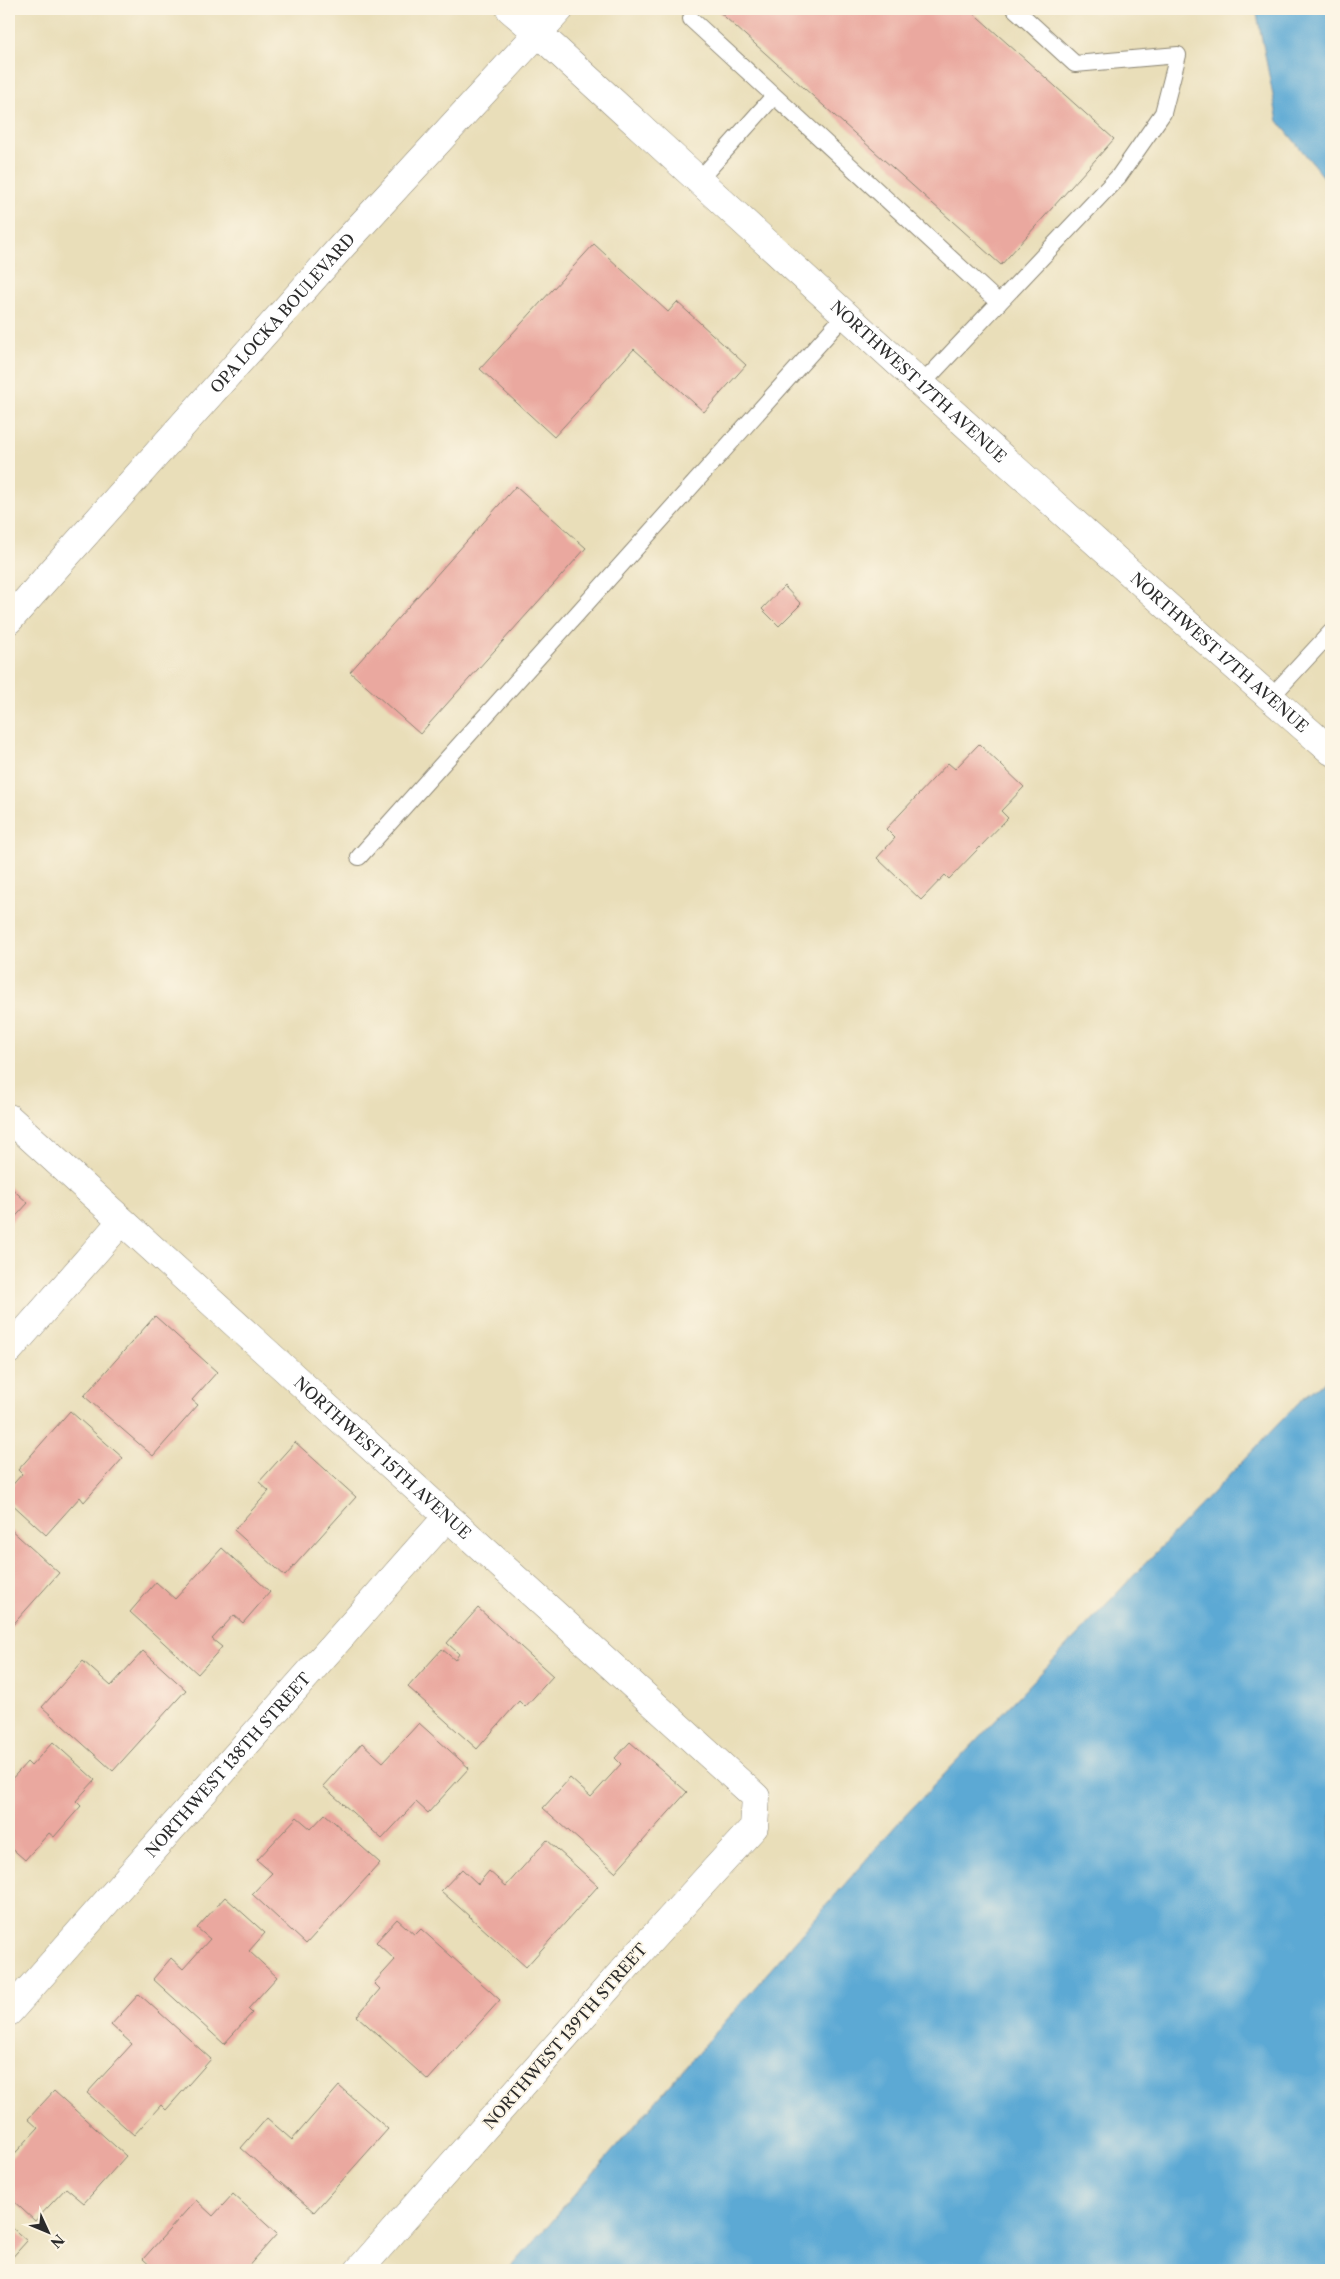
<svg xmlns="http://www.w3.org/2000/svg" width="1340" height="2279" font-family="'Libre Caslon Text',serif">
<rect width="100%" height="100%" fill="#fcf5e5"/>
<filter id="ink" filterUnits="userSpaceOnUse"><feTurbulence type="fractalNoise" baseFrequency=".02" numOctaves="2"/><feDisplacementMap in="SourceGraphic" scale="10" xChannelSelector="R" yChannelSelector="G"/><feConvolveMatrix kernelMatrix="1 2 1 2 8 2 1 2 1" color-interpolation-filters="sRGB"/></filter>
<filter id="wash" filterUnits="userSpaceOnUse"><feTurbulence type="fractalNoise" baseFrequency=".0096" numOctaves="4" result="noise"/><feDisplacementMap in="SourceGraphic" scale="20" xChannelSelector="R" yChannelSelector="G"/><feGaussianBlur stdDeviation="1.12" result="paint"/><feColorMatrix in="noise" values="0 0 0 0 0 0 0 0 0 0 0 0 0 0 0 0 0 1.4 0 .05"/><feComposite in="paint" operator="in"/></filter>
<g filter="url(#wash)">
<rect width="100%" height="100%" fill="#e9deb9"/>
<!-- water -->
<path fill="#5ba9d4" stroke="#436a80" d="M1256,9H1331V186L1278,121Z
M1331,1376V2270H509L898,1823L1302,1399Z"/>
<g id="blocks">
<!-- building -->
<path fill="#eaa89f" d="M716,9H969L1114,139L1001,265Z
M594,244L668,312L677,302L746,365L704,412L634,349L554,437L480,369Z
M516,486L586,548L420,734L350,672Z
M784,586L801,604L779,626L762,609Z
M979,744L1024,787L1001,811L1008,818L949,879L945,875L921,900L877,858L895,838L886,829L948,763L955,769Z
M9,1186L28,1203L9,1224Z
M155,1316L217,1372L192,1400L198,1405L153,1456L84,1396Z
M70,1411L123,1458L84,1502L80,1497L46,1535L9,1501V1489L22,1474L18,1470Z
M295,1442L356,1497L285,1576L234,1530L269,1491L259,1482Z
M9,1528L59,1573L9,1629Z
M222,1548L270,1592L243,1623L234,1615L212,1639L222,1647L198,1674L130,1612L156,1582L175,1599Z
M478,1608L553,1676L525,1707L519,1701L477,1749L408,1687L442,1649L455,1660L459,1654L447,1643Z
M143,1651L186,1690L113,1771L42,1707L83,1661L111,1686Z
M419,1723L469,1768L428,1813L416,1802L382,1839L323,1786L362,1743L383,1762Z
M53,1742L95,1780L76,1801L81,1806L54,1837L49,1833L25,1860L9,1846V1782L27,1762L31,1766Z
M630,1742L687,1792L615,1872L543,1808L570,1778L591,1797L621,1764L615,1758Z
M325,1814L380,1863L306,1944L252,1894L272,1873L257,1860L297,1817L311,1829Z
M547,1840L598,1886L526,1967L441,1891L462,1869L478,1884L489,1871L506,1886Z
M225,1897L265,1933L249,1951L277,1977L248,2009L252,2013L224,2044L153,1979L171,1958L183,1969L210,1939L197,1928Z
M397,1919L415,1935L421,1929L500,2000L428,2080L357,2016L380,1989L374,1983L395,1960L376,1942Z
M139,1994L211,2059L166,2110L161,2105L134,2135L87,2093L132,2044L111,2025Z
M339,2086L388,2129L314,2212L241,2148L267,2118L292,2140Z
M54,2091L126,2156L84,2203L66,2188L35,2221L9,2197V2160L38,2128L28,2119Z
M233,2194L277,2234L245,2270H155L143,2259L196,2200L213,2216Z
M9,2225L27,2241L9,2261Z"/>
</g>
</g>
<g filter="url(#ink)">
<use href="#blocks" fill-opacity="0" stroke="#8a8472" stroke-width="1"/>
<g fill="none" stroke-linecap="round" stroke-linejoin="round">
<defs>
<path id="service" d="M691,19L999,303
M698,181L774,96
M921,385L1119,176L1163,113L1178,55L1075,64L1015,9
M1270,698L1331,632
M359,857L845,315"/>
<g id="minor">
<path id="s1" d="M9,1118L756,1797L754,1827L635,1957L359,2270"/>
<path d="M9,1350L121,1222"/>
<path id="s2" d="M9,2012L447,1517"/>
</g>
<g id="tertiary">
<path id="s3" d="M538,33C801,274 1063,516 1331,751"/>
</g>
<g id="secondary">
<path d="M510,9L538,33"/>
<path id="s4" d="M9,620L343,245L560,9"/>
</g>
</defs>
<!-- service casing -->
<use href="#service" stroke="#8a8472" stroke-width="18"/>
<!-- minor casing -->
<use href="#minor" stroke="#8a8472" stroke-width="29"/>
<!-- tertiary casing -->
<use href="#tertiary" stroke="#8a8472" stroke-width="29"/>
<!-- secondary casing -->
<use href="#secondary" stroke="#8a8472" stroke-width="29"/>
<!-- service -->
<use href="#service" stroke="#fff" stroke-width="16"/>
<!-- minor -->
<use href="#minor" stroke="#fff" stroke-width="28"/>
<!-- tertiary -->
<use href="#tertiary" stroke="#fff" stroke-width="28"/>
<!-- secondary -->
<use href="#secondary" stroke="#fff" stroke-width="28"/>
</g>
</g>
<g text-anchor="middle" dominant-baseline="central" stroke-width="4" stroke-linejoin="round" paint-order="stroke">
<!-- street labels -->
<g font-size="16" fill="#2b2b2b" stroke="#fcf5e5">
<text stroke="none"><textPath href="#s4" startOffset="411">OPA LOCKA BOULEVARD</textPath></text>
<text stroke="none"><textPath href="#s3" startOffset="516">NORTHWEST 17TH AVENUE</textPath></text>
<text stroke="none"><textPath href="#s3" startOffset="921">NORTHWEST 17TH AVENUE</textPath></text>
<text stroke="none"><textPath href="#s1" startOffset="505">NORTHWEST 15TH AVENUE</textPath></text>
<text stroke="none"><textPath href="#s2" startOffset="330">NORTHWEST 138TH STREET</textPath></text>
<text transform="translate(565 2036) rotate(-49)">NORTHWEST 139TH STREET</text>
</g>
</g>
<!-- margin -->
<rect width="1340" height="2279" fill="none" stroke="#fcf5e5" stroke-width="30"/>
<!-- north arrow -->
<g transform="translate(48 2232) rotate(134)" stroke="#fcf5e5" stroke-width="4" paint-order="stroke">
<path d="M0-4L9 19L0 12L-9 19Z" fill="#2b2b2b"/>
<text y="-8" font-size="14" font-weight="bold" text-anchor="middle" fill="#2b2b2b">N</text>
</g>
</svg>
